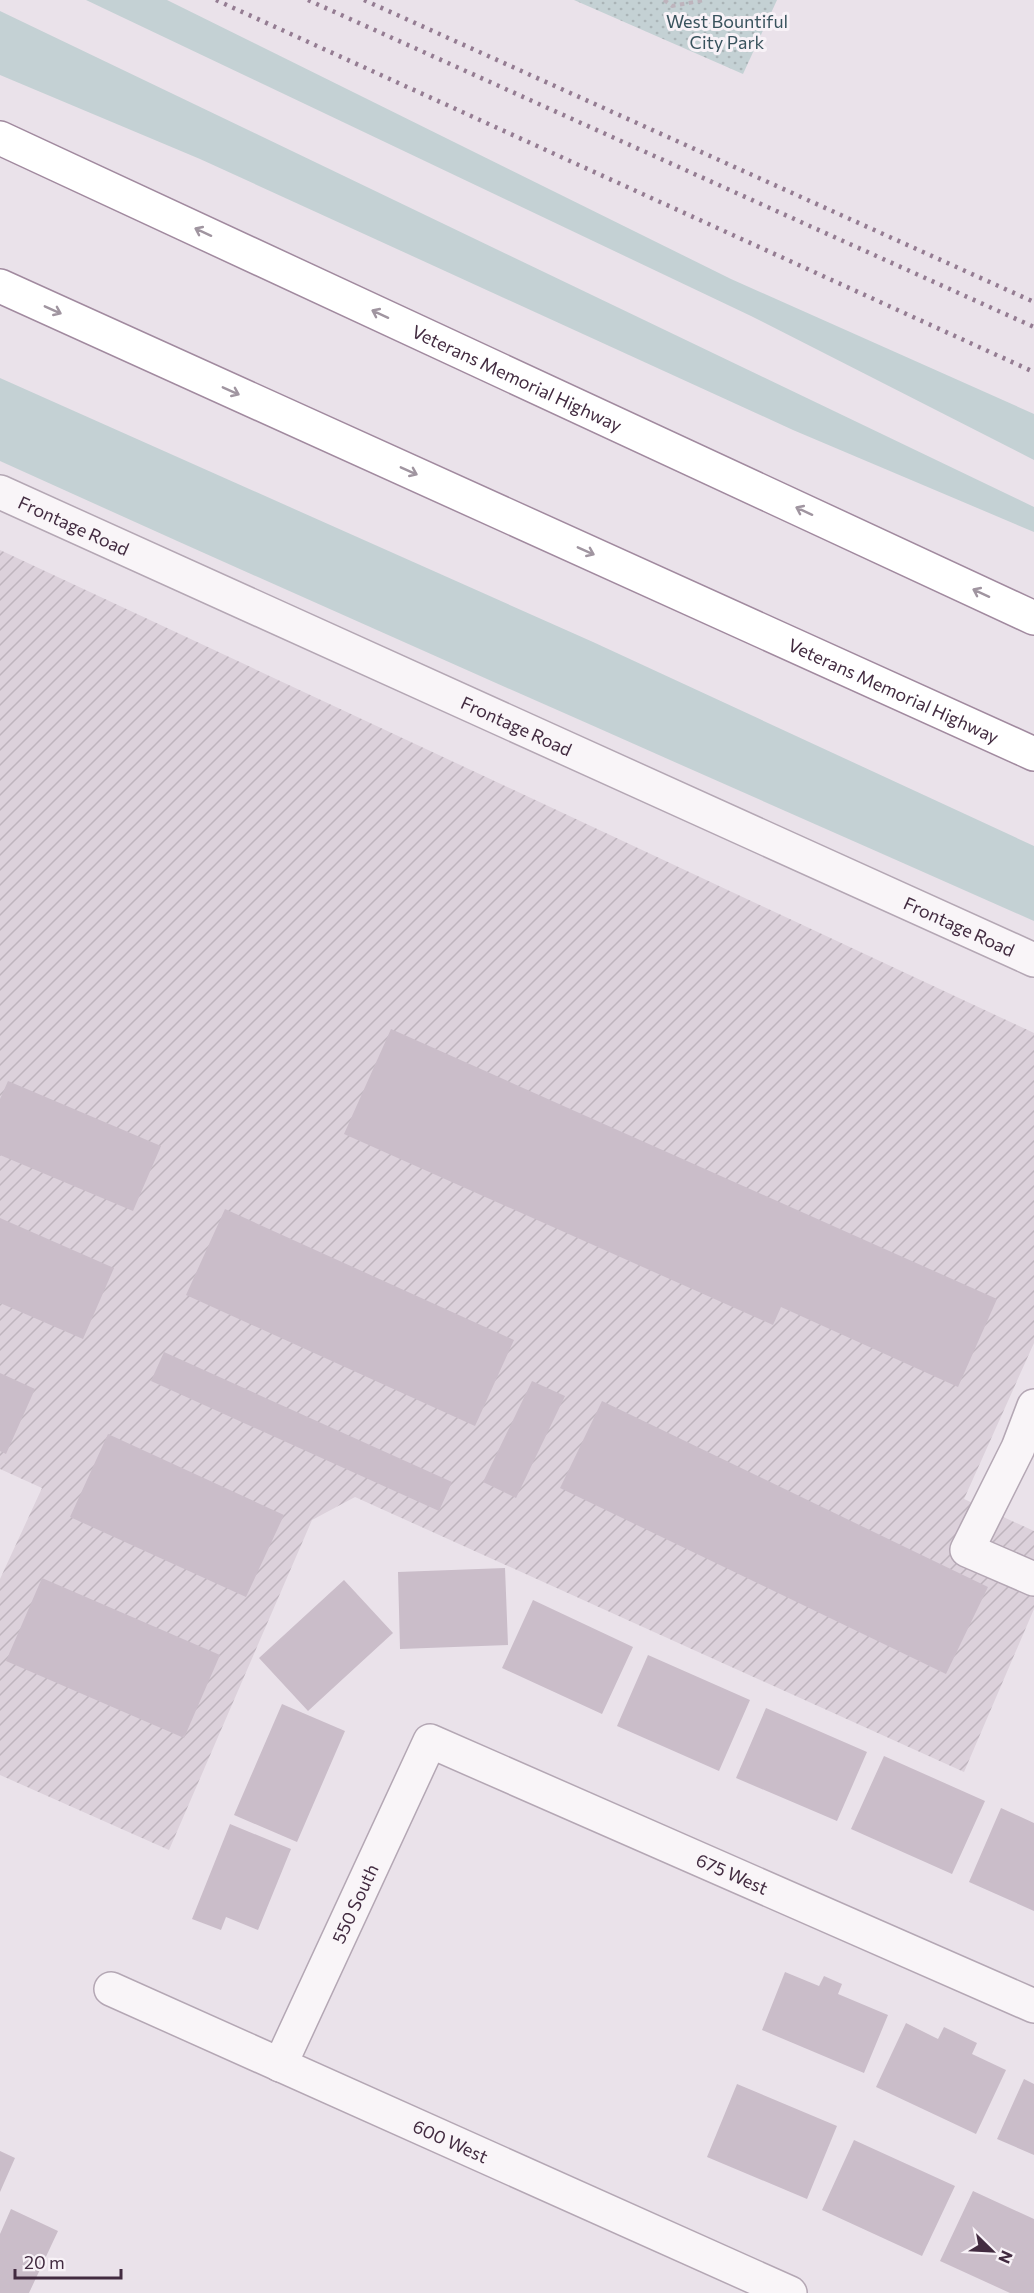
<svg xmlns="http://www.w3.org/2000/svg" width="1034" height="2293" font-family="Commissioner,sans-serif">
<defs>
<pattern id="industrial-furrows" width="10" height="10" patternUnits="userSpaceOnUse" patternTransform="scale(1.5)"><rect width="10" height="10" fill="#dcd1db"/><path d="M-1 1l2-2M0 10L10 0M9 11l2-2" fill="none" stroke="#beb4bd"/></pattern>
<pattern id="park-dots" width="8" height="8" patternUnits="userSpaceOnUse" patternTransform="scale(1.5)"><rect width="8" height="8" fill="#c4d1d4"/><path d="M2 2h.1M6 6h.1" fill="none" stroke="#aab4b7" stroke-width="1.8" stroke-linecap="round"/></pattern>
</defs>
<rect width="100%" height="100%" fill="#eae2ea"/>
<!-- industrial -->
<path fill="url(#industrial-furrows)" d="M0,550L1034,1033V1343L964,1499L1034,1531V1609L964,1772L355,1497L312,1520L169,1850L0,1775V1579L42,1488L0,1469Z"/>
<!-- grass -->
<path fill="#c4d1d4" d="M86,0H167L731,279L1034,414V460L751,316Z
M0,11L1034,507V532L793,430L200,159L0,75Z
M0,378L593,642L1034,846V921C689,768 344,617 0,461Z"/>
<!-- park -->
<path fill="url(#park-dots)" d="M574,0H777L743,74Z"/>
<!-- building -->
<path fill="#cabdc9" d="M391,1029L997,1299L958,1387L781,1307L773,1325L344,1134Z
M8,1081L161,1146L133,1211L0,1155V1099Z
M225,1209L514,1340L475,1426L186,1295Z
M0,1218L114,1268L83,1339L0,1303Z
M164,1352L452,1482L439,1511L151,1381Z
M0,1373L35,1389L6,1454L0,1451Z
M532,1381L565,1396L516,1498L483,1482Z
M602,1401L988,1587L946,1674L560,1488Z
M108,1434L284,1515L246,1597L70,1517Z
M505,1568L508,1645L400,1649L398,1572Z
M42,1578L220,1655L184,1738L6,1661Z
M344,1580L393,1633L308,1711L259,1658Z
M533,1600L633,1647L602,1714L502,1668Z
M648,1655L750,1700L719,1771L617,1726Z
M282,1704L345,1731L297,1842L234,1815Z
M766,1708L867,1752L837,1821L736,1778Z
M884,1756L985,1801L952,1874L851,1829Z
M1001,1808L1034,1823V1911L969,1882Z
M230,1824L291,1849L258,1930L226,1917L221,1930L192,1919Z
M785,1972L819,1986L824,1976L842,1984L838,1994L888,2015L864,2073L762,2030Z
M906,2023L938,2039L944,2027L977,2043L972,2054L1006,2070L976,2134L876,2087Z
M1024,2079L1034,2084V2155L997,2139Z
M737,2084L837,2126L807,2199L707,2157Z
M854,2140L955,2186L922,2256L822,2210Z
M0,2151L15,2158L0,2192Z
M973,2191L1034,2219V2293H1010L940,2261Z
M11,2209L58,2231L29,2293H0V2234Z"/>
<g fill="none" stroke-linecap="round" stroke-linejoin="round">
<defs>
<g id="minor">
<path id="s1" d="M0,492L1034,960"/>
<path d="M1034,1406L1018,1448L967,1550L1034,1579"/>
<path id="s2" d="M111,1989L790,2293"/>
<path id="s3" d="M280,2065L430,1741L1034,2006"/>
</g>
<g id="highway">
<path id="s4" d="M0,138L1034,618"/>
<path id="s5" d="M0,286L1034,754"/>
</g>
</defs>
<!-- minor casing -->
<use href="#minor" stroke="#b4a7b4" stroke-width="36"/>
<!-- highway casing -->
<use href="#highway" stroke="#a18a9f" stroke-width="36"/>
<!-- path -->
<path stroke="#beb4bd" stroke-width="4" stroke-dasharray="4.5 4.5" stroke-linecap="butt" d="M664,0L672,6L705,0"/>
<!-- minor -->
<use href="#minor" stroke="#f9f5f8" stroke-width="33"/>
<!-- highway -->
<use href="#highway" stroke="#fff" stroke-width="33"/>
<!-- rail -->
<path stroke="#947c92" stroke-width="4.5" stroke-dasharray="3 6" stroke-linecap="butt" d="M216,0L1034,372
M308,0L1034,327
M364,0L1034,302"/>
</g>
<!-- one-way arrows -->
<defs><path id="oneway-shaft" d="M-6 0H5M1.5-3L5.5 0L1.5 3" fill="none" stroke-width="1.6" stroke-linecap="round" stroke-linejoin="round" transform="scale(1.5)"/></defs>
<g stroke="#a095a0">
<use href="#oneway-shaft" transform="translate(203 232) rotate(-155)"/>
<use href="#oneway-shaft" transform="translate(53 310) rotate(24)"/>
<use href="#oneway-shaft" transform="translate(380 314) rotate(-155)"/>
<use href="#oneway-shaft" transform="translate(231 391) rotate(24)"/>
<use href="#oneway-shaft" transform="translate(409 471) rotate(24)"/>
<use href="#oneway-shaft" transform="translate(804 511) rotate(-155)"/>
<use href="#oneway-shaft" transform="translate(586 551) rotate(24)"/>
<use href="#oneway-shaft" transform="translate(981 593) rotate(-155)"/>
</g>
<g text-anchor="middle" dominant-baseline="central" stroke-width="6" stroke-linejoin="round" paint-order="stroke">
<!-- park labels -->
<g font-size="18" fill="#39535d" stroke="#f8f2f7">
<text x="727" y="21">West Bountiful<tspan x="727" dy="21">City Park</tspan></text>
</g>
<!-- street labels -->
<g font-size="18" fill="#422b40" stroke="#f8f2f7">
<text stroke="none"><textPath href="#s4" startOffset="570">Veterans Memorial Highway</textPath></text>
<text stroke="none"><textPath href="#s1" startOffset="81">Frontage Road</textPath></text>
<text stroke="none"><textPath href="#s5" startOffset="981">Veterans Memorial Highway</textPath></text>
<text stroke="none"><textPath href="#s1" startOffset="567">Frontage Road</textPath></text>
<text stroke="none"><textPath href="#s1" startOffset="1053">Frontage Road</textPath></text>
<text stroke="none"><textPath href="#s3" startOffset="687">675 West</textPath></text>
<text stroke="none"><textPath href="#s3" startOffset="178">550 South</textPath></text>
<text stroke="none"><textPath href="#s2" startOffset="372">600 West</textPath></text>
</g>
</g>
<!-- north arrow -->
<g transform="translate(992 2251) rotate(114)" stroke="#f8f2f7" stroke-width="4.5" paint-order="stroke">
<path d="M0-4.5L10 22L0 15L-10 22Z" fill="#422b40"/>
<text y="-9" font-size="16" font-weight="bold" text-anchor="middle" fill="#422b40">N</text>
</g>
<!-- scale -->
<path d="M15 2269v9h106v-9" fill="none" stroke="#422b40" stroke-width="3"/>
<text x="24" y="2269" font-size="18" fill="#422b40" stroke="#f8f2f7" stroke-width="4.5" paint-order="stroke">20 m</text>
</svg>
